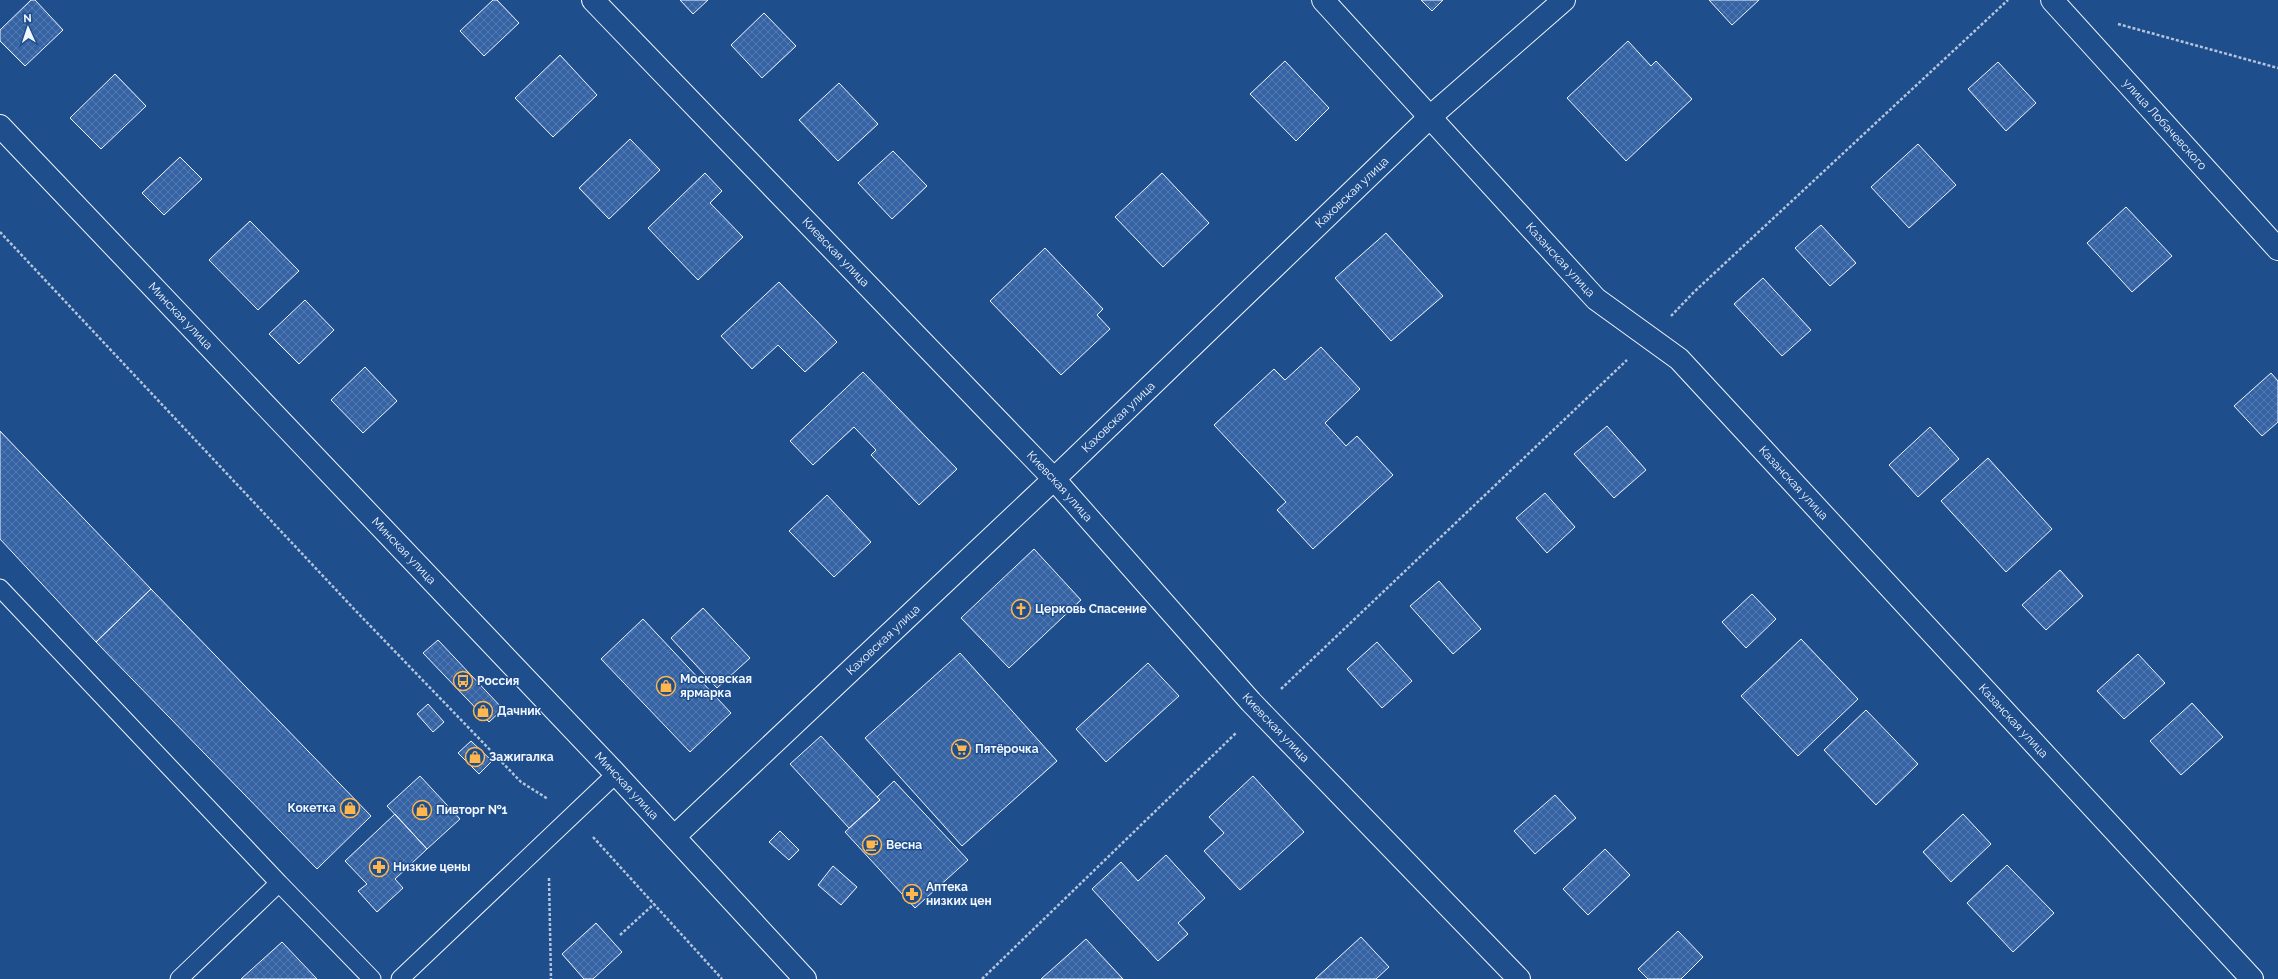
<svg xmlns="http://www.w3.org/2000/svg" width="2278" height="979" font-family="Raleway,sans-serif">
<defs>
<pattern id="building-cross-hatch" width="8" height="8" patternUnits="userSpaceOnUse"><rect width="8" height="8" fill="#3563a3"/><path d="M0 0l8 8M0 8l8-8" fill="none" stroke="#537ab1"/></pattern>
</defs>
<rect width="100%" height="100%" fill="#1f4e8c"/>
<!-- building -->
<path fill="url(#building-cross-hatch)" stroke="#f2f6ff" d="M31,0H35L63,30L25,66L0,41V30Z
M493,0H497L519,23L484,56L460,31Z
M680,0H708L693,14Z
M1421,0H1443L1432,11Z
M1709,0H1759L1732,25Z
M764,13L796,46L762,78L731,45Z
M1628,41L1651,66L1656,61L1692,99L1626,161L1567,98Z
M560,55L597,95L553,137L515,98Z
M1285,61L1329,108L1296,141L1250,94Z
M1998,62L2036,103L2006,131L1968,89Z
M115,74L146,106L101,149L70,118Z
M839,83L878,124L838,161L799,120Z
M630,139L660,170L609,219L579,188Z
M1918,144L1956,185L1909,228L1871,187Z
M893,151L927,186L892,219L858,183Z
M180,157L202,179L164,215L142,193Z
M705,173L722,191L710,203L743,237L698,280L648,228Z
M1162,173L1209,223L1163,267L1115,217Z
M2126,207L2172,256L2132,292L2087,243Z
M250,221L299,271L258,310L209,260Z
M1821,225L1856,263L1830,286L1795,248Z
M1386,233L1443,296L1391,341L1335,278Z
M1045,248L1103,309L1097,315L1110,329L1061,375L990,301Z
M1763,278L1811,330L1782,356L1734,304Z
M779,282L837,342L805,372L778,345L752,369L721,336Z
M305,300L334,330L299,364L269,334Z
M1321,347L1360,389L1325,423L1346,446L1357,436L1393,475L1313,549L1277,510L1286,502L1214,425L1274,369L1285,380Z
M365,367L397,401L363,433L331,400Z
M863,372L957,469L919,505L871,455L876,450L854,427L813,465L790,441Z
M2271,373L2278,381V422L2262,436L2234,406Z
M1607,426L1646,470L1614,498L1574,454Z
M1930,427L1959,459L1918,497L1889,465Z
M0,431L151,589L96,642L0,539Z
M1988,458L2052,529L2006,572L1941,501Z
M1545,493L1575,527L1547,553L1516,518Z
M827,495L871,542L834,577L789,531Z
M1034,549L1081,600L1009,668L961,618Z
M2060,570L2083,596L2046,630L2022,605Z
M1439,581L1481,629L1453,654L1410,606Z
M151,589L371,816L317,869L96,642Z
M1752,594L1776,619L1746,648L1722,622Z
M703,608L750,658L717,688L671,638Z
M643,619L731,713L690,752L601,659Z
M1801,639L1858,699L1798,756L1741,696Z
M438,640L503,709L489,722L423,653Z
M1377,642L1412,681L1382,708L1347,669Z
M960,653L1057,761L962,846L865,738Z
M2138,654L2165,683L2124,719L2097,691Z
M1148,663L1179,696L1106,762L1076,729Z
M2192,703L2223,737L2181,775L2150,741Z
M428,704L444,722L433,732L417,714Z
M1866,710L1918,764L1876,805L1824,750Z
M821,736L880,800L849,828L790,764Z
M471,741L492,761L479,774L458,753Z
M420,776L460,819L427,849L387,806Z
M1253,776L1304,832L1240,890L1204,851L1224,833L1209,817Z
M894,781L968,860L915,908L845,832L880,800L877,797Z
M1555,795L1576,818L1535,854L1514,831Z
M395,814L427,849L395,879L403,888L377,912L358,891L367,884L345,861Z
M1963,814L1991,844L1951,882L1923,852Z
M780,831L799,850L789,860L769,842Z
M1605,849L1630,875L1588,915L1563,889Z
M1166,855L1205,898L1178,923L1188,934L1158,961L1092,889L1121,862L1138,881Z
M2007,865L2054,913L2013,952L1967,903Z
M833,866L857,887L841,905L818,885Z
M596,923L622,952L593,979H584L562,954Z
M1678,931L1703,957L1681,979H1648L1638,969Z
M1361,937L1389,967L1376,979H1315Z
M1086,939L1123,979H1041Z
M282,942L317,979H241Z"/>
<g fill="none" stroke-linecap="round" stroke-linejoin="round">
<defs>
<path id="lane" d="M0,588L279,883
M179,979L279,883L372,979
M400,979L616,774"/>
<g id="street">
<path id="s1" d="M593,0L1054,479L1251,702L1519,979"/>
<path id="s2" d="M1323,0L1596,299L1679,359L2252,979"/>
<path id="s3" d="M2052,0L2278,249"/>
<path id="s4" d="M675,836L1054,479L1431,116L1564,0"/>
</g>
<g id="secondary">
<path id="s5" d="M0,126L616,774L805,979"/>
</g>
</defs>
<!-- lane casing -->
<use href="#lane" stroke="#f2f6ff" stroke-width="19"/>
<!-- street casing -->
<use href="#street" stroke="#f2f6ff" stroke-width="24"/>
<!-- secondary casing -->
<use href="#secondary" stroke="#f2f6ff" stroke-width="24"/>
<!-- path -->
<path stroke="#b3c4dc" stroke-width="2.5" stroke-dasharray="3 2" stroke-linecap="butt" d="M2118,24L2278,68
M0,232L354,609L521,782L548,799
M1671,316L1694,292L2008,0
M1281,689L1627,360
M593,837L722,979
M549,878L551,979
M620,935L654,904
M982,979L1236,733"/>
<!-- lane -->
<use href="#lane" stroke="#1f4e8c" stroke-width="17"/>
<!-- street -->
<use href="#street" stroke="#1f4e8c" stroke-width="22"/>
<!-- secondary -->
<use href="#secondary" stroke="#1f4e8c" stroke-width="22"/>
</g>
<!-- icons -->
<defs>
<symbol id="church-ring" viewBox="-11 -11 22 22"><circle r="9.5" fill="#1f4e8c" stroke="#ffb74d" stroke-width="1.5"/><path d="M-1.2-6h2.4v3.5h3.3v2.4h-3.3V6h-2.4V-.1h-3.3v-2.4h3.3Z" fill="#ffb74d"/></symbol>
<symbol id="bus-ring" viewBox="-11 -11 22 22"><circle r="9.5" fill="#1f4e8c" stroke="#ffb74d" stroke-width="1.5"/><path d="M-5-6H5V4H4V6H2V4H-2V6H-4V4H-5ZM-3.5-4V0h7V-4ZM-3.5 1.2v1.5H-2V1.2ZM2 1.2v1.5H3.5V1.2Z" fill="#ffb74d"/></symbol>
<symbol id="shop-ring" viewBox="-11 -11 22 22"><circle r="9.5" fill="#1f4e8c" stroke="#ffb74d" stroke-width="1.5"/><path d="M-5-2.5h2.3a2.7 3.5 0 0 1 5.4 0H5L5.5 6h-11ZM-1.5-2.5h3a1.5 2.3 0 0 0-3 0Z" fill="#ffb74d"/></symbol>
<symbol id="supermarket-ring" viewBox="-11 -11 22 22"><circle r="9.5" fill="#1f4e8c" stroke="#ffb74d" stroke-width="1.5"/><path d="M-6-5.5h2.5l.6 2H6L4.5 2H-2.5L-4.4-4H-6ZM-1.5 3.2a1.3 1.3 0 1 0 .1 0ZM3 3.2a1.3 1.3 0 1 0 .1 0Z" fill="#ffb74d"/></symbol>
<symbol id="cafe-ring" viewBox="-11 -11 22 22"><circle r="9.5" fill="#1f4e8c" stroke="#ffb74d" stroke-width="1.5"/><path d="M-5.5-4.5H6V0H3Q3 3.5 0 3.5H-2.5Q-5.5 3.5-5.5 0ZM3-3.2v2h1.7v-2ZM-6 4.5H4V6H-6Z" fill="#ffb74d"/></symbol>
<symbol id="pharmacy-ring" viewBox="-11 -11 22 22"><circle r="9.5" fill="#1f4e8c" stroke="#ffb74d" stroke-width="1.5"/><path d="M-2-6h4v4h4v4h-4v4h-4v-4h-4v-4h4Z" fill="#ffb74d"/></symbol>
</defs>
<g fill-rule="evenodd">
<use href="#church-ring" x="1010" y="598" width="22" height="22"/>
<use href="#bus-ring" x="452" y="670" width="22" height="22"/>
<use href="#shop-ring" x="655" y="675" width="22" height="22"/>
<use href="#shop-ring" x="472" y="700" width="22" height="22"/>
<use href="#supermarket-ring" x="950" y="738" width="22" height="22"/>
<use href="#shop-ring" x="464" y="746" width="22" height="22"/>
<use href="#shop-ring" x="339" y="797" width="22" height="22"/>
<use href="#shop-ring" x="411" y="799" width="22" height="22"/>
<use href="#cafe-ring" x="861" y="834" width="22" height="22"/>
<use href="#pharmacy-ring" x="368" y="856" width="22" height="22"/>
<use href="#pharmacy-ring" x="901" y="883" width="22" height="22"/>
</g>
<g text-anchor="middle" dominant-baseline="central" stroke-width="3" stroke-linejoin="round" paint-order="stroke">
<!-- street labels -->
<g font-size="12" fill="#f2f6ff" stroke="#1f4e8c">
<text stroke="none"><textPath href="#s3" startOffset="168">улица Лобачевского</textPath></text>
<text stroke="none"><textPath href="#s4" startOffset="934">Каховская улица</textPath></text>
<text stroke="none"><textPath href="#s1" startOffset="350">Киевская улица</textPath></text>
<text stroke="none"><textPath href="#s2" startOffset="352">Казанская улица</textPath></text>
<text stroke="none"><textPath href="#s5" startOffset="262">Минская улица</textPath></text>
<text stroke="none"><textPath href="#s4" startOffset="610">Каховская улица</textPath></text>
<text stroke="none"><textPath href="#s2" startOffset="676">Казанская улица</textPath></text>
<text stroke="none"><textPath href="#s1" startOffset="674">Киевская улица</textPath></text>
<text stroke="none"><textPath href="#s5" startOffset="586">Минская улица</textPath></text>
<text stroke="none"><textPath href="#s4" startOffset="286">Каховская улица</textPath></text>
<text stroke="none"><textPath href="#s2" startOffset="1000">Казанская улица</textPath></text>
<text stroke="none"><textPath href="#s1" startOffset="998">Киевская улица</textPath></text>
<text stroke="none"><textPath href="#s5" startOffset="910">Минская улица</textPath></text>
</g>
<!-- poi labels -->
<g font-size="12" font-weight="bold" fill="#f2f6ff" stroke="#1f4e8c" text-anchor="start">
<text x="1035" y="609">Церковь Спасение</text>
<text x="680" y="679">Московская<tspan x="680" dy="14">ярмарка</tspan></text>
<text x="477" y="681">Россия</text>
<text x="497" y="711">Дачник</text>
<text x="975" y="749">Пятёрочка</text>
<text x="489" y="757">Зажигалка</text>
<text x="336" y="808" text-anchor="end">Кокетка</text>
<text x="436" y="810">Пивторг №1</text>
<text x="886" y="845">Весна</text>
<text x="393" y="867">Низкие цены</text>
<text x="926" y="887">Аптека<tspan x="926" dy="14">низких цен</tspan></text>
</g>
</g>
<!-- north arrow -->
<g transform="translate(28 28) rotate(357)" stroke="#1f4e8c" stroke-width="3" paint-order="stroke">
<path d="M0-3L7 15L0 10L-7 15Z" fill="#f2f6ff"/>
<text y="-6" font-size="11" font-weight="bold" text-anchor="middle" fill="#f2f6ff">N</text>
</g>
</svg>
